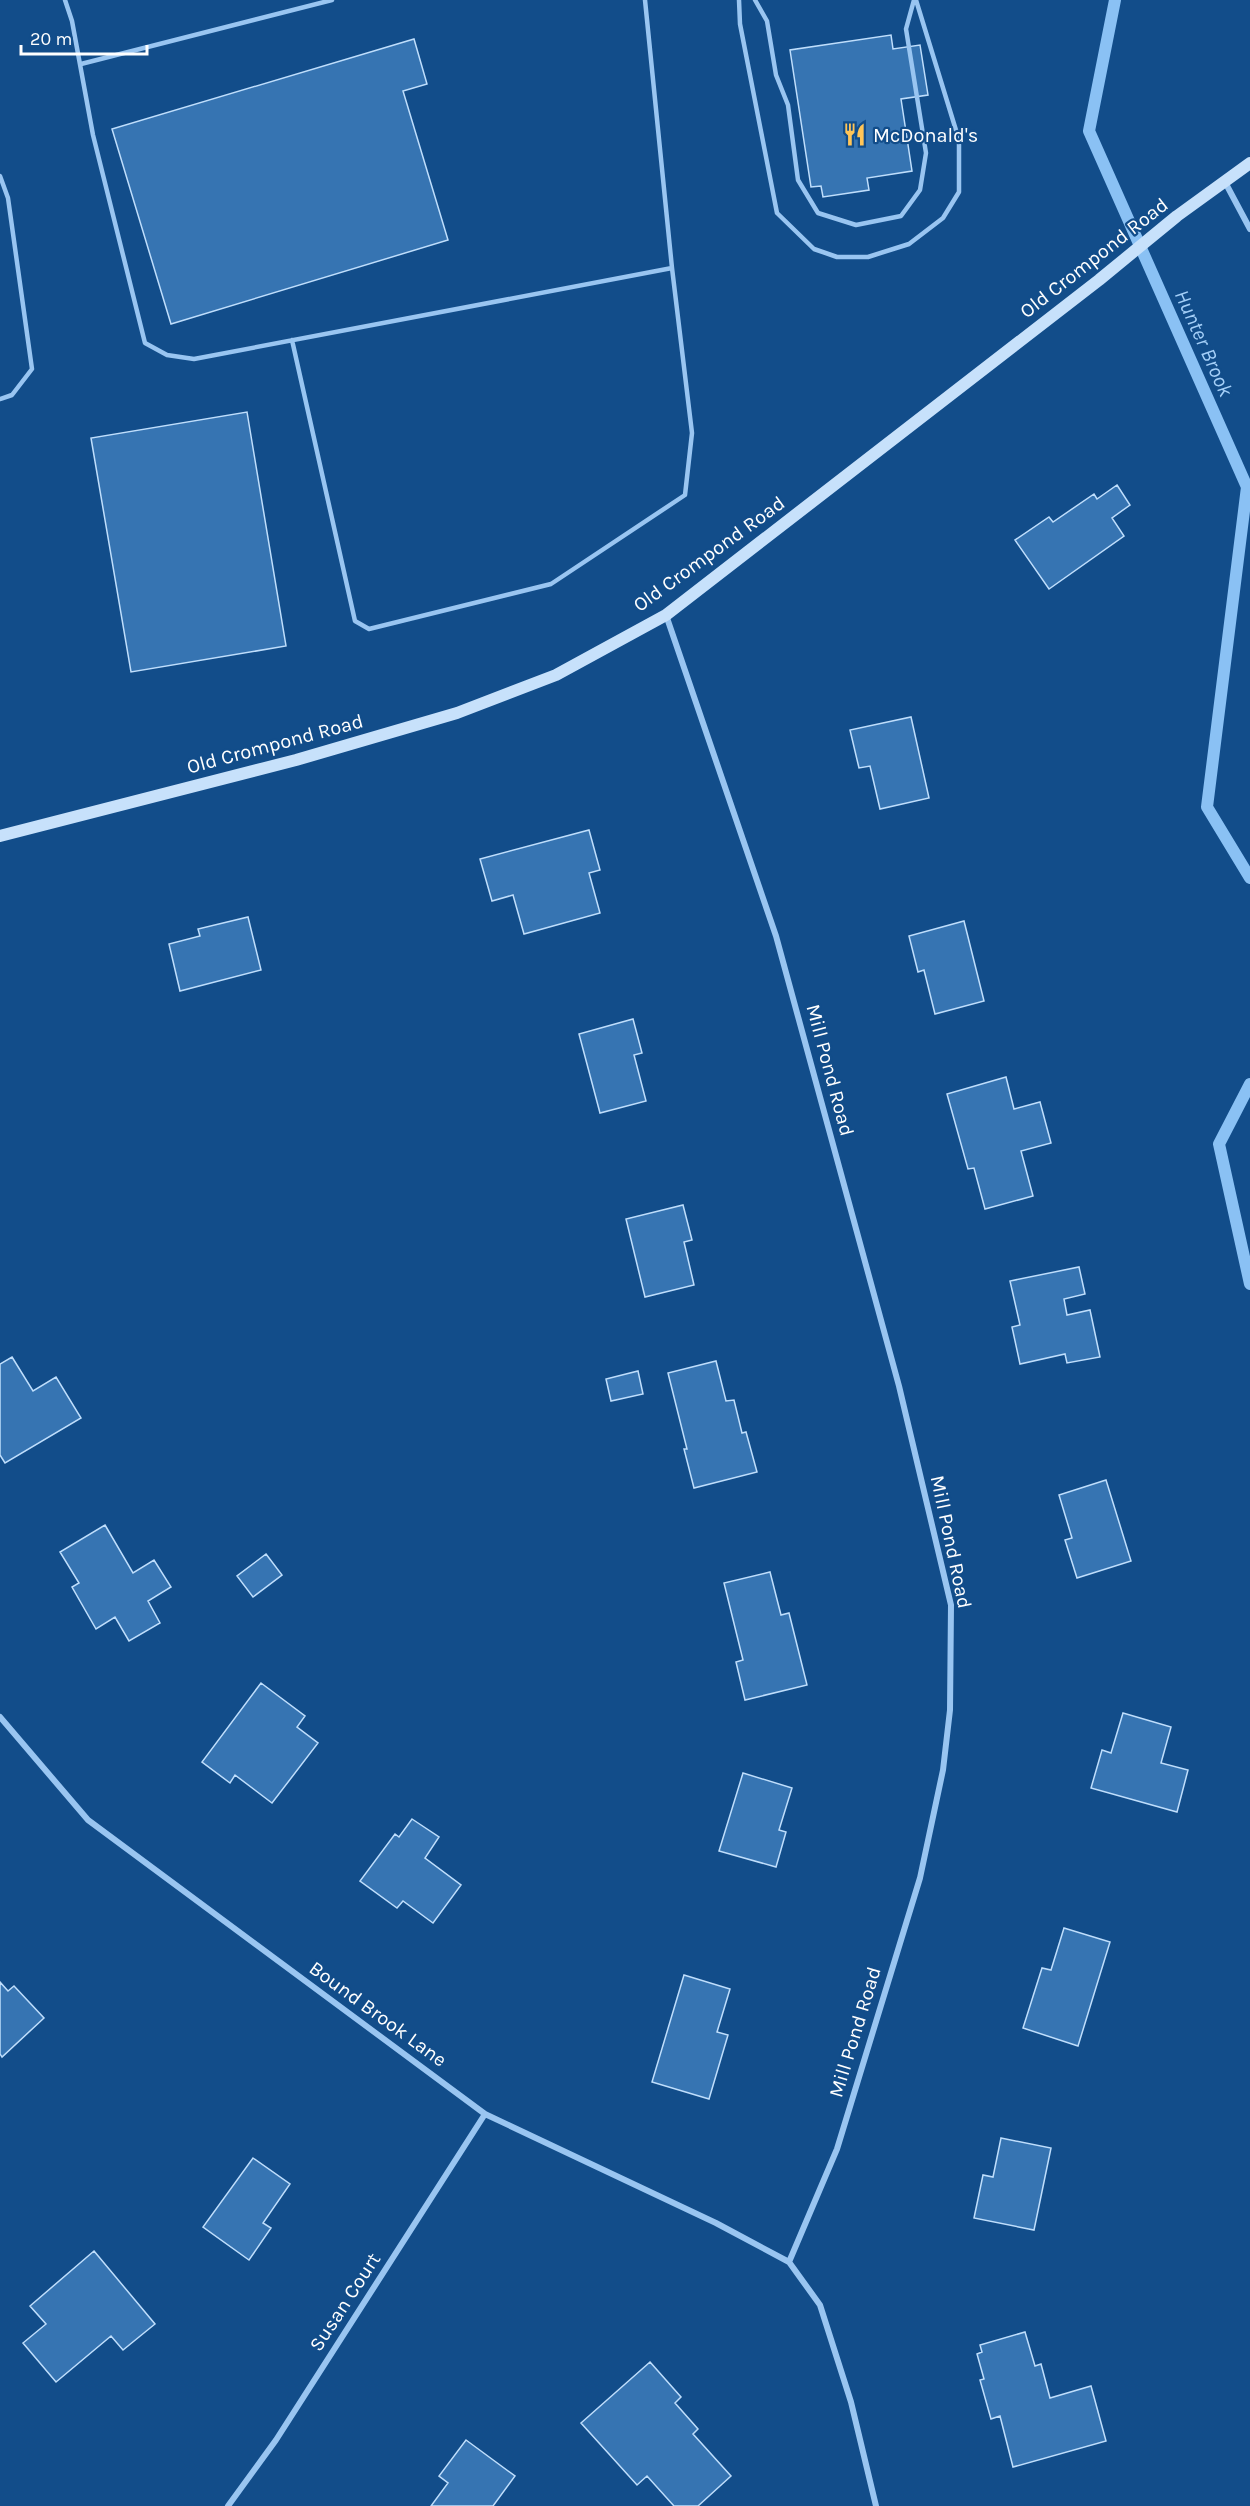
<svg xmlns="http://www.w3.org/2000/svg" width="1250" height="2506" font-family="Karla,sans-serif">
<rect width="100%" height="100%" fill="#124d8a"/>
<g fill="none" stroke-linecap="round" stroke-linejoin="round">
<!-- stream -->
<path stroke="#8ac1f4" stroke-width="12" d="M1115,0L1089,131L1247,487L1207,807L1250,878
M1250,1084L1219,1144L1250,1284"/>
</g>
<!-- building -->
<path fill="#3674b2" stroke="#bfdefc" stroke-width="1.5" d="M891,35L893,49L920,45L928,95L901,99L912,171L867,178L869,190L823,197L821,186L811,187L790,50Z
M414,39L427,84L403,91L448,240L171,324L112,129Z
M247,412L286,646L131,672L91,438Z
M1117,485L1130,505L1112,518L1124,536L1049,589L1015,540L1049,517L1053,522L1094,494L1097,499Z
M911,717L929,798L880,809L870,766L859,768L850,730Z
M589,830L600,870L589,873L600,913L524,934L513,895L492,901L480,859Z
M248,917L261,970L180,991L169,944L200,936L198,929Z
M964,921L984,1001L935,1014L924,970L918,972L909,936Z
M633,1019L642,1053L634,1055L646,1101L600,1113L579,1034Z
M1006,1077L1014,1109L1040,1102L1051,1143L1021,1151L1033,1196L985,1209L974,1168L968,1169L947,1094Z
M683,1205L692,1240L684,1242L694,1285L645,1297L626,1219Z
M1079,1267L1085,1294L1064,1299L1067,1315L1090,1310L1100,1357L1067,1363L1065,1354L1020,1364L1012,1327L1020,1325L1010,1281Z
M12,1357L33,1391L56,1377L81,1418L5,1463L0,1455V1364Z
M716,1361L726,1401L734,1400L742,1433L746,1432L757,1472L694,1488L684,1449H687L668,1373Z
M638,1371L643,1394L611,1401L606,1379Z
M1106,1480L1131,1561L1077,1578L1065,1540L1072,1538L1059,1495Z
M105,1525L133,1573L154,1560L171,1587L148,1601L160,1623L129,1641L115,1617L96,1629L72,1587L79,1583L60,1552Z
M266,1554L282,1575L253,1597L237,1576Z
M770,1572L781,1615L789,1613L807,1685L745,1700L736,1662L743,1660L724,1583Z
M261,1683L305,1716L297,1727L318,1743L272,1803L235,1775L230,1783L202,1762Z
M1123,1713L1171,1727L1161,1763L1188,1770L1177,1812L1091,1788L1102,1750L1111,1753Z
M743,1773L792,1788L779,1830L786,1832L776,1867L719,1851Z
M412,1819L439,1837L425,1858L461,1885L433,1923L403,1901L397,1908L360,1881L395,1834L399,1837Z
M1064,1928L1110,1942L1078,2046L1023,2028L1042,1968L1051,1970Z
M684,1975L730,1989L717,2032L728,2035L709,2099L652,2082Z
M0,1982L8,1991L14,1986L44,2018L2,2057L0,2054Z
M1001,2138L1051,2148L1034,2230L974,2218L983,2175L993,2177Z
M253,2158L290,2184L263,2223L271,2228L249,2260L203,2227Z
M94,2251L155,2324L123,2350L111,2336L56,2382L23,2343L46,2324L30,2306Z
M1025,2332L1035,2366L1041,2364L1050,2398L1091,2386L1106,2441L1013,2467L1000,2416L991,2419L980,2380L984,2379L977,2354L982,2352L980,2345Z
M650,2362L681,2397L675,2403L698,2429L693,2434L731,2476L698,2506H674L647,2476L637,2485L581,2423Z
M466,2440L515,2476L493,2506H431L448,2483L439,2476Z"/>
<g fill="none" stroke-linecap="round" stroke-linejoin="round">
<!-- lane -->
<path stroke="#99c5f1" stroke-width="4.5" d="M65,0L72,21L93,135L145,343L167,355L194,359L672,268
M739,0L740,24L777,213L814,249L837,257H868L909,244L943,218L959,192V140L916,0
M755,0L767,21L776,75L788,105L798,180L818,213L856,225L901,216L920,190L926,153L906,29L914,0
M81,64L332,0
M0,176L8,198L32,369L12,395L0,399
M292,340L355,621L369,629L551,584L685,495L692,433L672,268L645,0"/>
<!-- street -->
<path stroke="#99c5f1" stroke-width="6" d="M1225,182L1250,229
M666,615L776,936L899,1386L951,1605L950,1710L943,1770L920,1878L837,2149L789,2262
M0,1717L88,1820L485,2114L716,2223L789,2262L820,2305L851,2402L876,2506
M228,2506L276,2440L485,2114"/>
<!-- secondary -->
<path stroke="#c7e1fb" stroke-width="12" d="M0,836L296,760L457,713L556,675L666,615L1099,280L1177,216L1250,163"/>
</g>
<!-- icons -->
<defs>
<symbol id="restaurant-bare" viewBox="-9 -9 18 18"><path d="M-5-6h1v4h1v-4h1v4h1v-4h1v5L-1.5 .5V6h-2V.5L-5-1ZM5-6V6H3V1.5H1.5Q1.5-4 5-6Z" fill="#ffc558" stroke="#124d8a" stroke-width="2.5" paint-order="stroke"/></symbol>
</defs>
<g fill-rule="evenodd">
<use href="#restaurant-bare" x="838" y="118" width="33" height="33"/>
</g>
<g text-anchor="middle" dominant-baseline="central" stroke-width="4.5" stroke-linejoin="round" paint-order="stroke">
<!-- poi labels -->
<g font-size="20" fill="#fff" stroke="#124d8a" text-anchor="start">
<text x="873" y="135">McDonald's</text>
</g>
<!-- street labels -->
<g font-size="20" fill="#fff" stroke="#124d8a">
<text transform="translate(1094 258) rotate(-38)">Old Crompond Road</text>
<text transform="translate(709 554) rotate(-36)">Old Crompond Road</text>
<text transform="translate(275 744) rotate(-15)">Old Crompond Road</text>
<text transform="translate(830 1070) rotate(75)">Mill Pond Road</text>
<text transform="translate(951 1542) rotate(78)">Mill Pond Road</text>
<text transform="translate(378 2014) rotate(36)">Bound Brook Lane</text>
<text transform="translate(855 2032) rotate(-73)">Mill Pond Road</text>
<text transform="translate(345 2302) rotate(-57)">Susan Court</text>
</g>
<!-- water labels -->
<g font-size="21" font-style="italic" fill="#a4cff8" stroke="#124d8a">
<text transform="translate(1204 343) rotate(66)">Hunter Brook</text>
</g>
</g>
<!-- scale -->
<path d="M21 45v9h126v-9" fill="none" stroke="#ffffff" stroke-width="3"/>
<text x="30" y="45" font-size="18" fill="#ffffff" stroke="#124d8a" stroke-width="4.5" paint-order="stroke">20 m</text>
</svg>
